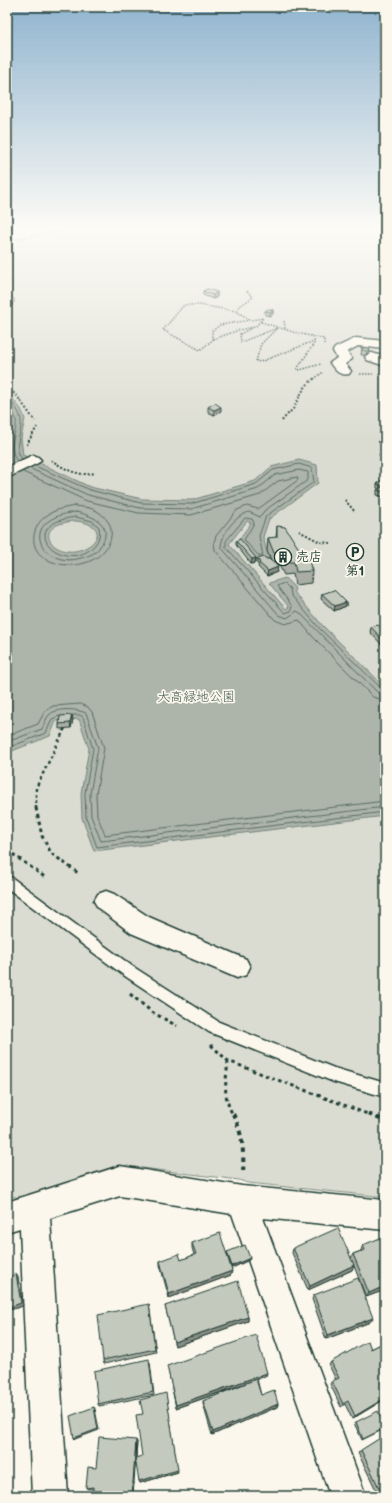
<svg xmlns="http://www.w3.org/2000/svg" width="392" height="1503" font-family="'Balsamiq Sans','Klee One',sans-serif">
<rect width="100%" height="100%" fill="#fbf7ec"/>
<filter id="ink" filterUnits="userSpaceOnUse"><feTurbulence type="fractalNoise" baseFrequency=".025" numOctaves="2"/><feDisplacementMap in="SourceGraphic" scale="8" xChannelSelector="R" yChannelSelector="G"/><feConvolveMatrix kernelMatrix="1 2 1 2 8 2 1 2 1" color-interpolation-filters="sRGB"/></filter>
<g filter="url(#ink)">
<!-- green -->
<path fill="#dbdcd1" stroke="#7d8c82" d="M7,228H385V1197L248,1183L239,1180L118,1165L19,1198L7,1195Z"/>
<!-- water -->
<path fill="#adb4aa" stroke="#74847b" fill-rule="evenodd" d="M7,392L21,409L25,419L21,438L23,455L90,487L142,499L192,500L255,481L271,467L299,460L317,465L318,483L269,519L263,537L269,558L259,561L243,545L236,543L251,523L247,521L229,544L286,609L289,607L269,583L285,578L295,588L294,592L323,626L385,687V816L94,851L82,818L81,793L89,749L79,719L56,721L50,736L7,753ZM76,521C83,522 95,524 97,532C98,537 94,542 90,545C58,567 23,524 76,521Z"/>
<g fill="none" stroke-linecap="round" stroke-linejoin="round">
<!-- shore -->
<path stroke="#586d63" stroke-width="1" d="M7,398C12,403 18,409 20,416C25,431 11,445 22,459
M7,406C10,410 15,414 16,420C18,432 6,446 17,461
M35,466L90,490L141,503L191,504L256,484L273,470L299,464L312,468L314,482L266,516L259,536L263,556
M29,468L88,495L140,508L191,509L258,489L275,475L299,470L308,472V480L264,511L260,517L249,512C235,516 222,533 221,547L279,615L287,618L297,611L299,612L377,692L385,695
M23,472L87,501L139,513L191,515L260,495L278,481L297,477L298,480L258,509L247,506L237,510L216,536L214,542L215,550L275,620L285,624L299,620L313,637L373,697L385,701
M75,506C81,507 88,507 93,509C100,512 105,517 109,523C112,529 112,537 109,543C98,567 63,571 43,557C28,546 33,525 46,516C55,509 65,508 75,506Z
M76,512C95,516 116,526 99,548C95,554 88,556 81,558C42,570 14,519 76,512Z
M76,517L92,521L99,527C101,537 98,542 91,549C60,573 13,524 76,517Z
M262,556H259L244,540L254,523L252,519L245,518L226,541V547L285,613L291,611L292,606L277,586L284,583L290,589L291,595L320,629L381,688L385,690
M73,715H80L83,717L93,749L85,793L86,817L97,847L385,812
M7,736L38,724L45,711L53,706L81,704L88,707L92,712L104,748L96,794L97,815L105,835L385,801
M7,742L42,729C44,725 46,718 49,715C57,707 77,709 86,713L98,748L90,794L91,816L101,841L385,807
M7,748L46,733L52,719L59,716"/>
<defs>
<path id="lane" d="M7,876L11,877L132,966L219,1022L334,1068L385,1083V1097L334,1082L209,1032L122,974L7,888Z"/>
<path id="street" d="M356,338L385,341V349L358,346L347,352L352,359L345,364L351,371L349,374C339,376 335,370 330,363L337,358L333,351L335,348Z
M372,353L385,357V366L367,360L365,357L367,354Z
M33,455L38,457L41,460L38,463L7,478V467Z
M106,891L114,894L149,917L246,959L250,967L246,975L237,978L131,933L98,908L94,901L98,894Z
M120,1166L242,1186L385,1200V1230L263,1218L366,1496H330L232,1214L120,1196L50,1218L68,1496H32L20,1228L7,1232V1202Z"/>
</defs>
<!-- lane casing -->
<use href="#lane" stroke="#1f3d34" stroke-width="3"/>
<!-- street casing -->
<use href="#street" stroke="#1f3d34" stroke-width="3"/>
<!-- path-far4 -->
<path stroke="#1f3d34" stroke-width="1.5" stroke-dasharray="1.5 1.5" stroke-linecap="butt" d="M7,238L16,239L77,228
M7,289L15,301L7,311
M247,291L253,297L240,306L236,311L249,319
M284,321L285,328L287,329
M261,322L293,332L324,339V344
M254,327L239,330L214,339L212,338V331L220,325L263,318L256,326L240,334L241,342L277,328L261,344L256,361L260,362L314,341L315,342L297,369L300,370L321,364
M214,339L200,350L163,330L184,305H199L236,311
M360,374H373
M314,379L323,372"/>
<!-- path-far3 -->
<path stroke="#1f3d34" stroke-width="2" stroke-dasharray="2 2" stroke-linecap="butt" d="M7,387L17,396L35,421
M282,421C285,417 289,413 293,409C300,397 303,386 315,378
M28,445L27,444L37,427
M379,455L384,452L379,441L380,438L385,436
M51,460C65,469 78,477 95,473
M345,500L355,512
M299,531L320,542L331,543"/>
<!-- path-far2 -->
<path stroke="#1f3d34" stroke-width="2.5" stroke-dasharray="3 3" stroke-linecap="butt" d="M36,809V788L65,728"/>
<!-- path-far1 -->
<path stroke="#1f3d34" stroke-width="3" stroke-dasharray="3.5 3.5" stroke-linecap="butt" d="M36,808L42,836L51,853L78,873
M7,850L46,878
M130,994L152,1012L177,1026
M211,1045L228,1061L370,1115
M228,1061C226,1083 222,1095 233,1115"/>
<!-- path -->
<path stroke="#1f3d34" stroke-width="4" stroke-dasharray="4.5 4.5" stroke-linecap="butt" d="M233,1114C243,1133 244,1154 243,1175
M368,1114L385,1121"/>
<!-- lane -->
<use href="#lane" fill="#fbf7ec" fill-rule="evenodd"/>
<!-- street -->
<use href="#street" fill="#fbf7ec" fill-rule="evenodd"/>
</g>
<!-- wall -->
<path fill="#a9ada3" stroke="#1f3d34" d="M203,291L217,292V297L213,299L203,295Z
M385,298V306L382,305V300Z
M273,310V314L270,316L265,315V311Z
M362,348L370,350L369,354L366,355H361Z
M208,407L221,411L214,415L208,412Z
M385,477V495L383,497L377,495V490L379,489L377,488V484Z
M277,526L301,552L305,554L312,571L311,583L295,585L293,574L284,575L279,565H275L277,572L267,576L258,567L259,565L257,564V559H267L271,561L267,551L268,538H276Z
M236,541L256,558L255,563L251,564L236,545Z
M322,594L346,602V606L334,611L321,599Z
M371,627L385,637L384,642L381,644L370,632Z
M73,719L71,728L59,729V724Z
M192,1243L231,1275L169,1298L160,1265V1261L181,1260L194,1255L192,1248Z
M363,1245L385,1290L366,1297L354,1266L352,1270L308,1290L292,1253L293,1248L351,1258L353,1254L361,1251V1250Z
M227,1252L250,1258L249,1260L232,1268L227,1255Z
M314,1295L370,1322L326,1339L312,1299Z
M149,1304L156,1352L104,1364L103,1360Z
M165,1306L248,1317V1321L175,1346Z
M385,1342V1399L352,1419L345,1404L341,1407L330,1384L332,1381L336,1380L329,1365L331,1362L371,1349Z
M150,1362L154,1395L99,1406L98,1404Z
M168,1369L266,1376L257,1379L261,1395L278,1404L277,1407L212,1435L203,1404V1401L242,1385L176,1408Z
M356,1422L384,1429L362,1440L354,1423Z
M385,1435V1496H379L358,1453Z
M137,1442L136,1458L178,1472L140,1483L136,1461L93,1489H88L86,1488L96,1468Z"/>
<!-- shaded-wall -->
<path fill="#898d85" stroke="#1f3d34" d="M217,292V297L213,299V295Z
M273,310V314L270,316V312Z
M370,350L369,354L366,355L367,351Z
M221,407V411L214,415V410Z
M385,491V495L383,497L384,492Z
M256,558L255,563L251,564L252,559Z
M278,567L277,572L267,576L268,571Z
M346,602V606L334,611L335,606Z
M385,632V637L381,634Z
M385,638L384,642L381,644L382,639Z
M72,715L73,719L71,728L70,723Z
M250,1258L249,1260L232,1268V1266Z
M354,1265L352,1270L308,1290L310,1286Z
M232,1271L231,1275L169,1298V1294Z
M16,1274L18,1277L23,1306L7,1311V1308Z
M385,1286V1290L366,1297L369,1293Z
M248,1317V1321L175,1346L174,1342Z
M373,1318L370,1322L326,1339L328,1335Z
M267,1373L266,1376L176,1408V1405Z
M166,1396L178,1472L140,1483L139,1481Z
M385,1398V1399L352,1419L355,1416Z
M278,1404L277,1407L212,1435L213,1432Z
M94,1407L95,1409L99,1430L75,1439L74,1438Z
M136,1440L137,1442L133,1496H132Z"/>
<!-- building -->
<path fill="#c4c9be" stroke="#1f3d34" d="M207,289L217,292L213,295L203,291Z
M268,309L273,310L270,312L265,311Z
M362,348H368L370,350L367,351L362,350Z
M215,403L221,407L214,410L208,407Z
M385,477V487L377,484Z
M381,487L385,489V491L384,492L377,490Z
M277,526L285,527L301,552L304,551L305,554H307L312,571L296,572L294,562H285L280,553H274L268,538L277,537Z
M240,539L256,558L252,559L236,541Z
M264,557L267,559H269L278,567L268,571L259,563L260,562L257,559Z
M334,590L346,602L335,606L322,594Z
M378,625L385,631V632L381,634L385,638L382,639L371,627Z
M72,715L70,723L59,724L60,716Z
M338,1228L354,1265L310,1286L293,1248Z
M220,1233L232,1271L169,1294L160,1261L179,1254L181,1260L196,1254L192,1243Z
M385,1236V1286L369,1293L353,1254L365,1250L363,1245Z
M245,1245L250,1258L232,1266L227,1252Z
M16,1274L21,1303L7,1308V1278Z
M358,1278L373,1318L328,1335L314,1295Z
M238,1281L248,1317L174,1342L165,1306Z
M149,1304L155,1349L103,1360L98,1315Z
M256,1335L267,1373L176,1405L167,1366Z
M368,1341L371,1349L385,1342V1398L355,1416L348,1401L343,1404L332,1381L339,1378L331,1362Z
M149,1359L153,1392L98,1404L94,1371Z
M256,1379L261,1395L274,1390L278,1404L213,1432L203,1401Z
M166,1393L178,1470L139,1481L135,1458L142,1456L136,1415L143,1414L140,1400Z
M94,1407L98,1429L74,1438L70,1416Z
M378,1411L385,1428L363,1439L356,1422Z
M385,1435V1496H383L361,1450Z
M99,1437L136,1440L132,1496H93V1487L86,1488L88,1467L96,1468Z"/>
</g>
<!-- sky -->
<linearGradient id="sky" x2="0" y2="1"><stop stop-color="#90b4cf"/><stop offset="0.52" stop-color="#fdfbf6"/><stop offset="1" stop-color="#fdfbf6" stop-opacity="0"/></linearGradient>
<rect width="392" height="439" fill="url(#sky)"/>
<!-- icons -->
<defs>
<symbol id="parking-ring" viewBox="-11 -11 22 22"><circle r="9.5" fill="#fbf7ec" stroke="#1f3d34" stroke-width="1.5"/><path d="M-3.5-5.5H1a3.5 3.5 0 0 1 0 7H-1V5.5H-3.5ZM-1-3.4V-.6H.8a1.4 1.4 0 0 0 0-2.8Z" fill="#1f3d34"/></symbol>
<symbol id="building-ring" viewBox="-11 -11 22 22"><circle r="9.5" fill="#fbf7ec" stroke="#1f3d34" stroke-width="1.5"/><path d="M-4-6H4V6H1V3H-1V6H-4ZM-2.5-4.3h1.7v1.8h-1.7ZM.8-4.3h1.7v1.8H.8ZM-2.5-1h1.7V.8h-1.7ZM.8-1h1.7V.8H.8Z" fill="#1f3d34"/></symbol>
</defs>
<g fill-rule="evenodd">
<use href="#parking-ring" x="345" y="542" width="20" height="20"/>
<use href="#building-ring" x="273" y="547" width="20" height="20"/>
</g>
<g text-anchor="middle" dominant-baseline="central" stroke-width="3.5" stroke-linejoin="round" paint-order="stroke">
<!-- poi labels -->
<g font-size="13" font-weight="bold" fill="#1f3d34" stroke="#fbf7ec" text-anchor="start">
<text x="296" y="557">売店</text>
<text x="355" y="571" text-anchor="middle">第1</text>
</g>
<!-- park labels -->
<g font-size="13" fill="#455d53" stroke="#fbf7ec">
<text x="196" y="697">大高緑地公園</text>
</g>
</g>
<!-- margin -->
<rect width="392" height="1503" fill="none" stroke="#fbf7ec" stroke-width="24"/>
<rect x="12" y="12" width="368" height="1479" fill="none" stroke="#1f3d34" stroke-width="1.5" filter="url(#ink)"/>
</svg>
